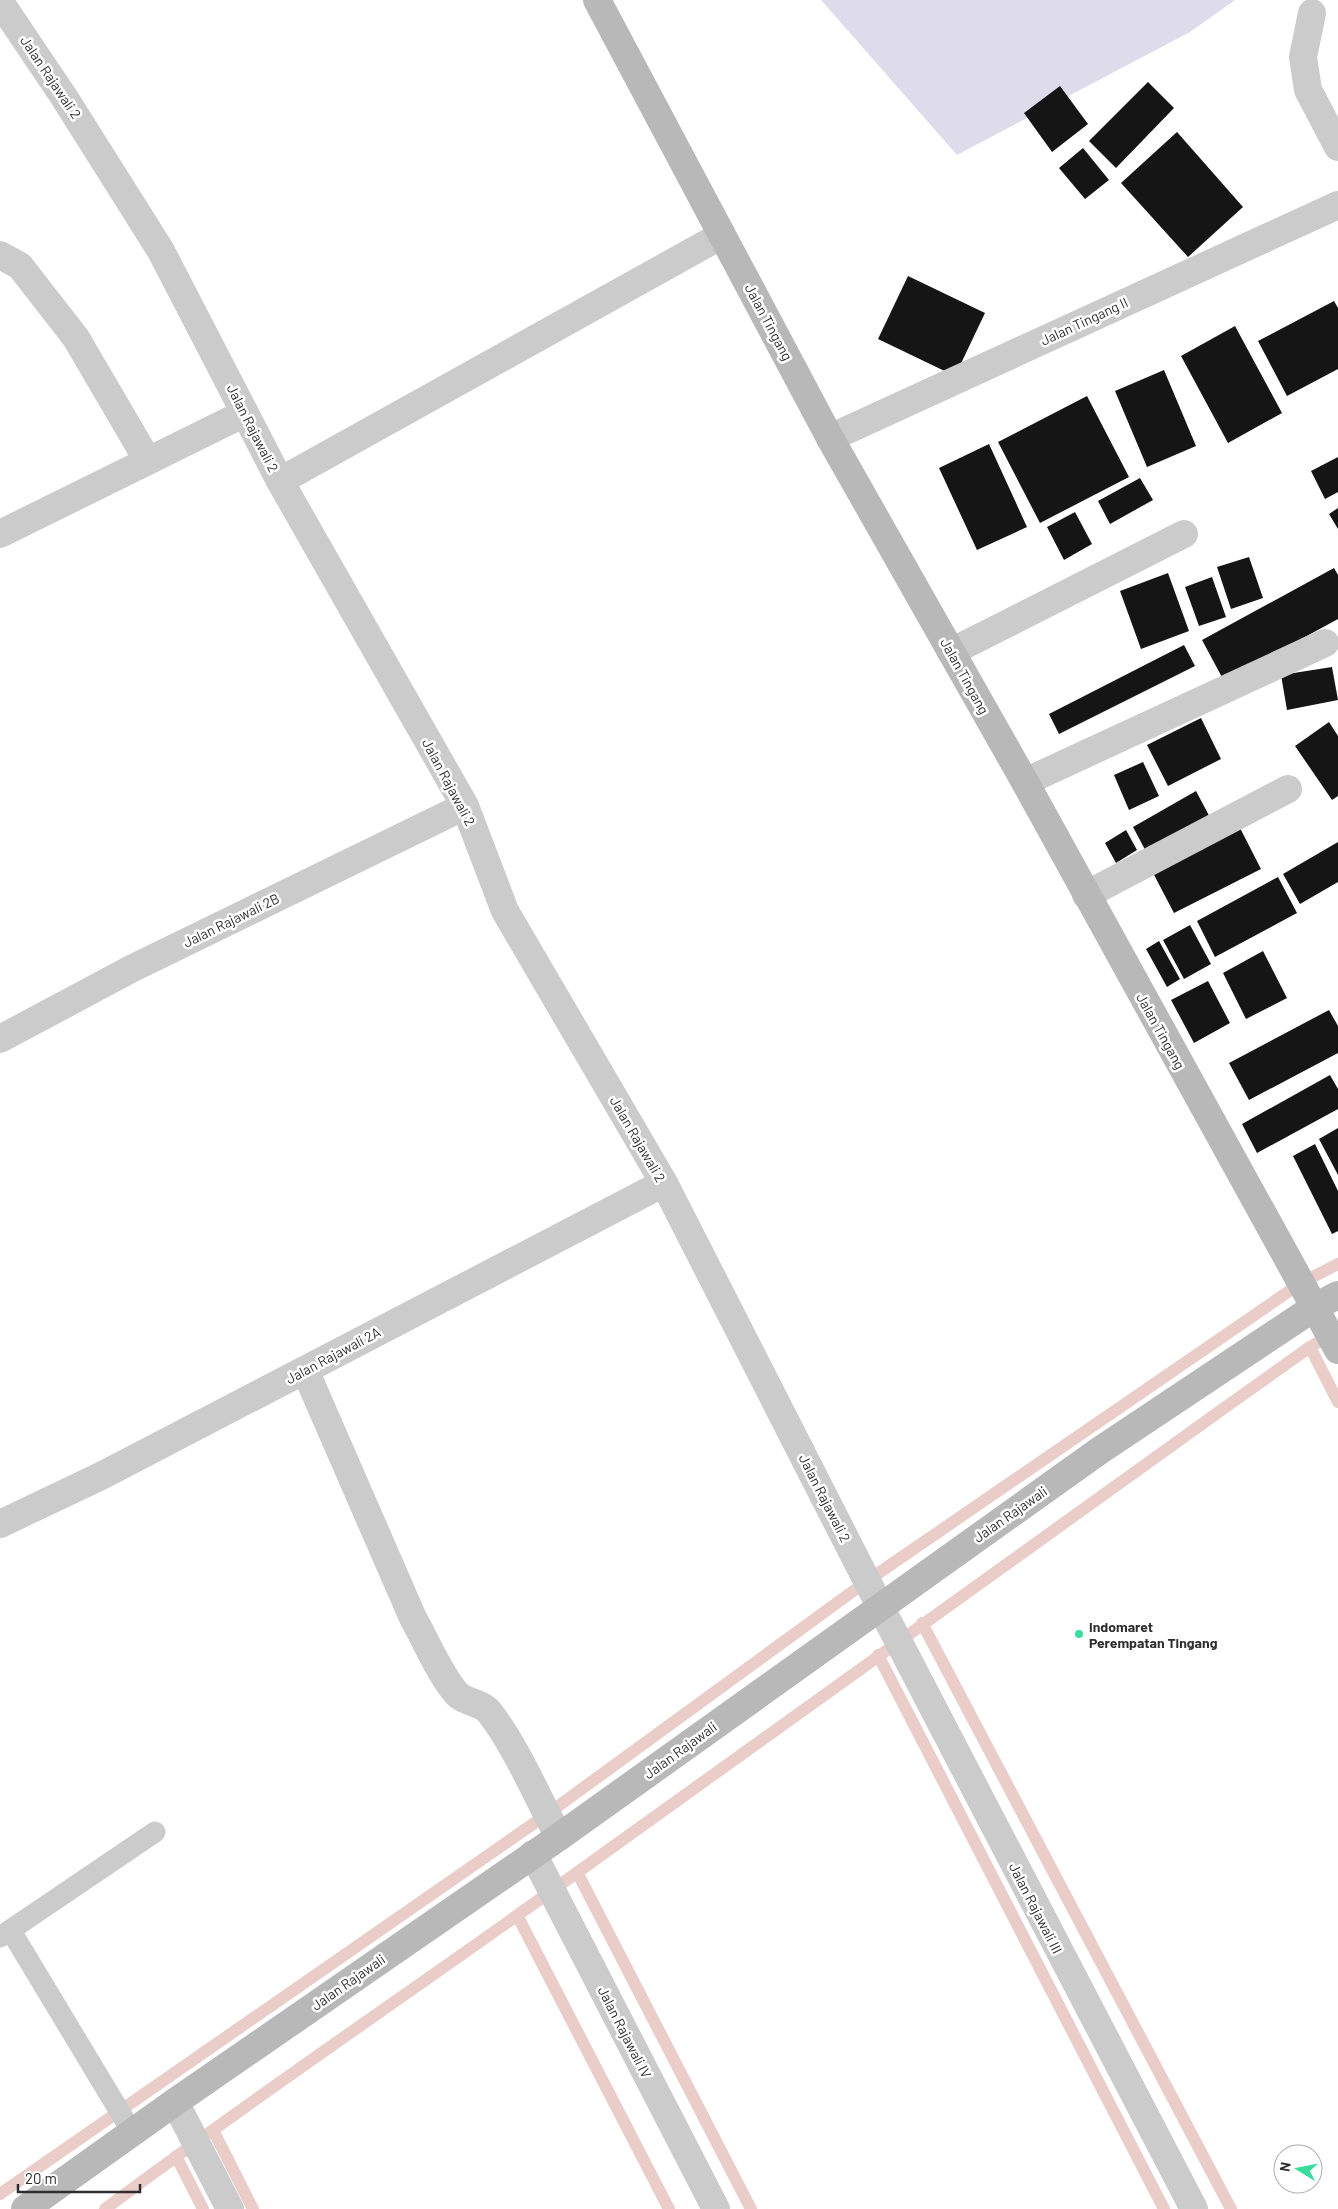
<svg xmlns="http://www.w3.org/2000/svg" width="1338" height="2209" font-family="Barlow,sans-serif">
<rect width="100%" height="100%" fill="#fff"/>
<!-- green -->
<path fill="#dedceb" d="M821,0H1235L1190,32L957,155Z"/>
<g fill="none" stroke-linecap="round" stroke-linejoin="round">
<!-- stream -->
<path stroke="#eaccc9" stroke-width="12" d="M1310,1347L1338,1402
M922,1623L1231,2209
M878,1655L1164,2209
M577,1872L751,2209
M517,1915L669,2209
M213,2130L253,2209
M176,2156L203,2209
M0,2194L546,1815L867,1581L1301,1283L1338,1264
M105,2209C246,2103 392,2005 536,1902C794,1718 1051,1531 1310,1347L1331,1335"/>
</g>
<!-- building -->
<path fill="#151515" d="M1148,82L1174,108L1116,168L1089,141Z
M1060,86L1088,124L1052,152L1024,113Z
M1177,132L1243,207L1188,257L1121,183Z
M1083,148L1109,180L1085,199L1059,168Z
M908,276L985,313L955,376L878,339Z
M1334,301L1338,308V369L1287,396L1258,341Z
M1235,326L1282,413L1228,443L1181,356Z
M1164,370L1196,446L1147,467L1115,391Z
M1087,396L1129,477L1040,523L998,442Z
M989,444L1027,527L977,550L939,468Z
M1338,457V492L1325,499L1311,471Z
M1140,478L1153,500L1110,524L1098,501Z
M1338,508V529L1329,514Z
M1075,512L1092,544L1064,560L1047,527Z
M1249,557L1263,598L1231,609L1217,567Z
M1334,568L1338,575V619L1224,681L1202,640Z
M1168,573L1189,631L1141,649L1120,591Z
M1212,577L1226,617L1199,626L1185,587Z
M1184,645L1195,666L1059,734L1049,714Z
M1332,667L1338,700L1287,710L1281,675Z
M1201,718L1221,759L1168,786L1147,745Z
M1329,722L1338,736V796L1332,800L1295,746Z
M1143,762L1159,796L1129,810L1114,775Z
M1196,791L1213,823L1150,859L1133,827Z
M1240,828L1261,869L1174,913L1153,873Z
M1126,830L1137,850L1116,863L1105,843Z
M1338,842V882L1300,904L1283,874Z
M1278,877L1297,913L1215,957L1197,921Z
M1190,925L1211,964L1184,979L1163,940Z
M1159,941L1180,979L1167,987L1146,949Z
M1263,951L1287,998L1246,1019L1223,973Z
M1208,981L1230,1023L1194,1043L1171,1000Z
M1329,1010L1338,1026V1053L1249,1100L1229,1063Z
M1330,1075L1338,1089V1109L1257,1153L1242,1124Z
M1338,1128V1175L1319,1139Z
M1315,1144L1338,1191V1231L1332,1234L1293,1156Z"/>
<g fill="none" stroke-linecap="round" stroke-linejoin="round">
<!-- lane -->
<path stroke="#cbcbcb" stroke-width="21" d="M11,1931L132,2132
M0,1937L155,1832"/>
<!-- street -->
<path stroke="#cbcbcb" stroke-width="28" d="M0,2L64,97L161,251L280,481L465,806L505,911L664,1183L867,1581L1194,2209
M1312,13L1303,57L1308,90L1338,147
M0,255L20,266L76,338L148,461
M830,438L1338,205
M280,481L722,235
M0,534L245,413
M951,652L1184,534
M1025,782L1325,643
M1086,895L1288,789
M0,1039L131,969L465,806
M305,1370L413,1618C425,1639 441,1677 457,1694C466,1703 482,1702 490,1713C517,1748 537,1797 559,1837
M0,1524L101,1476L664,1183
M533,1854L716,2209
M175,2102L230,2209"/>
<!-- secondary -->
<path stroke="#b8b8b8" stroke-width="28" d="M597,0L830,438L1025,782L1338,1350
M25,2209L175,2102L559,1837L1099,1451L1315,1307L1338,1295"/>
</g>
<!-- markers -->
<circle fill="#39dc9c" stroke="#fff" stroke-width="2" cx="1079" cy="1634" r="5"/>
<g text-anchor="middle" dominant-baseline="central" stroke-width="5" stroke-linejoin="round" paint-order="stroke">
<!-- street labels -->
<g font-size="14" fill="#2e2e2e" stroke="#fff">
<text transform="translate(51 77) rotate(56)">Jalan Rajawali 2</text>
<text transform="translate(1084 321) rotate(-25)">Jalan Tingang II</text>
<text transform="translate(769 322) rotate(62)">Jalan Tingang</text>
<text transform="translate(253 428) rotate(63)">Jalan Rajawali 2</text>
<text transform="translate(965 676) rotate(61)">Jalan Tingang</text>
<text transform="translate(449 782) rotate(62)">Jalan Rajawali 2</text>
<text transform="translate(231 920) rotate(-26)">Jalan Rajawali 2B</text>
<text transform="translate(1161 1031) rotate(61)">Jalan Tingang</text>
<text transform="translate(638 1139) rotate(60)">Jalan Rajawali 2</text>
<text transform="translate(333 1355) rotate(-28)">Jalan Rajawali 2A</text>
<text transform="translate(825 1498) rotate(63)">Jalan Rajawali 2</text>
<text transform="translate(1010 1514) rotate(-35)">Jalan Rajawali</text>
<text transform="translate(680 1750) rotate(-36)">Jalan Rajawali</text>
<text transform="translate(1036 1908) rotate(63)">Jalan Rajawali III</text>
<text transform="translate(348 1982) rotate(-35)">Jalan Rajawali</text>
<text transform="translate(625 2032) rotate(63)">Jalan Rajawali IV</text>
</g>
<!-- poi labels -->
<g font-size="14" font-weight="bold" fill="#2e2e2e" stroke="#fff" text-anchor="start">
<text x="1089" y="1626">Indomaret<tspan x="1089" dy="16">Perempatan Tingang</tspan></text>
</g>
</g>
<!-- north arrow -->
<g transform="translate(1298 2169) rotate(280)"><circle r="24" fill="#ffffff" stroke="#ababab"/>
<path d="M0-4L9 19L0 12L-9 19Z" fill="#39dc9c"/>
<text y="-8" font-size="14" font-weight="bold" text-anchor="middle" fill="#2e2e2e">N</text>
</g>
<!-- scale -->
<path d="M18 2184v8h122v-8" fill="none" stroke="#2e2e2e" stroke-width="2.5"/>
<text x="25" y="2184" font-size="15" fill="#2e2e2e" stroke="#ffffff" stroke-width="4" paint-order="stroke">20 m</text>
</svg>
